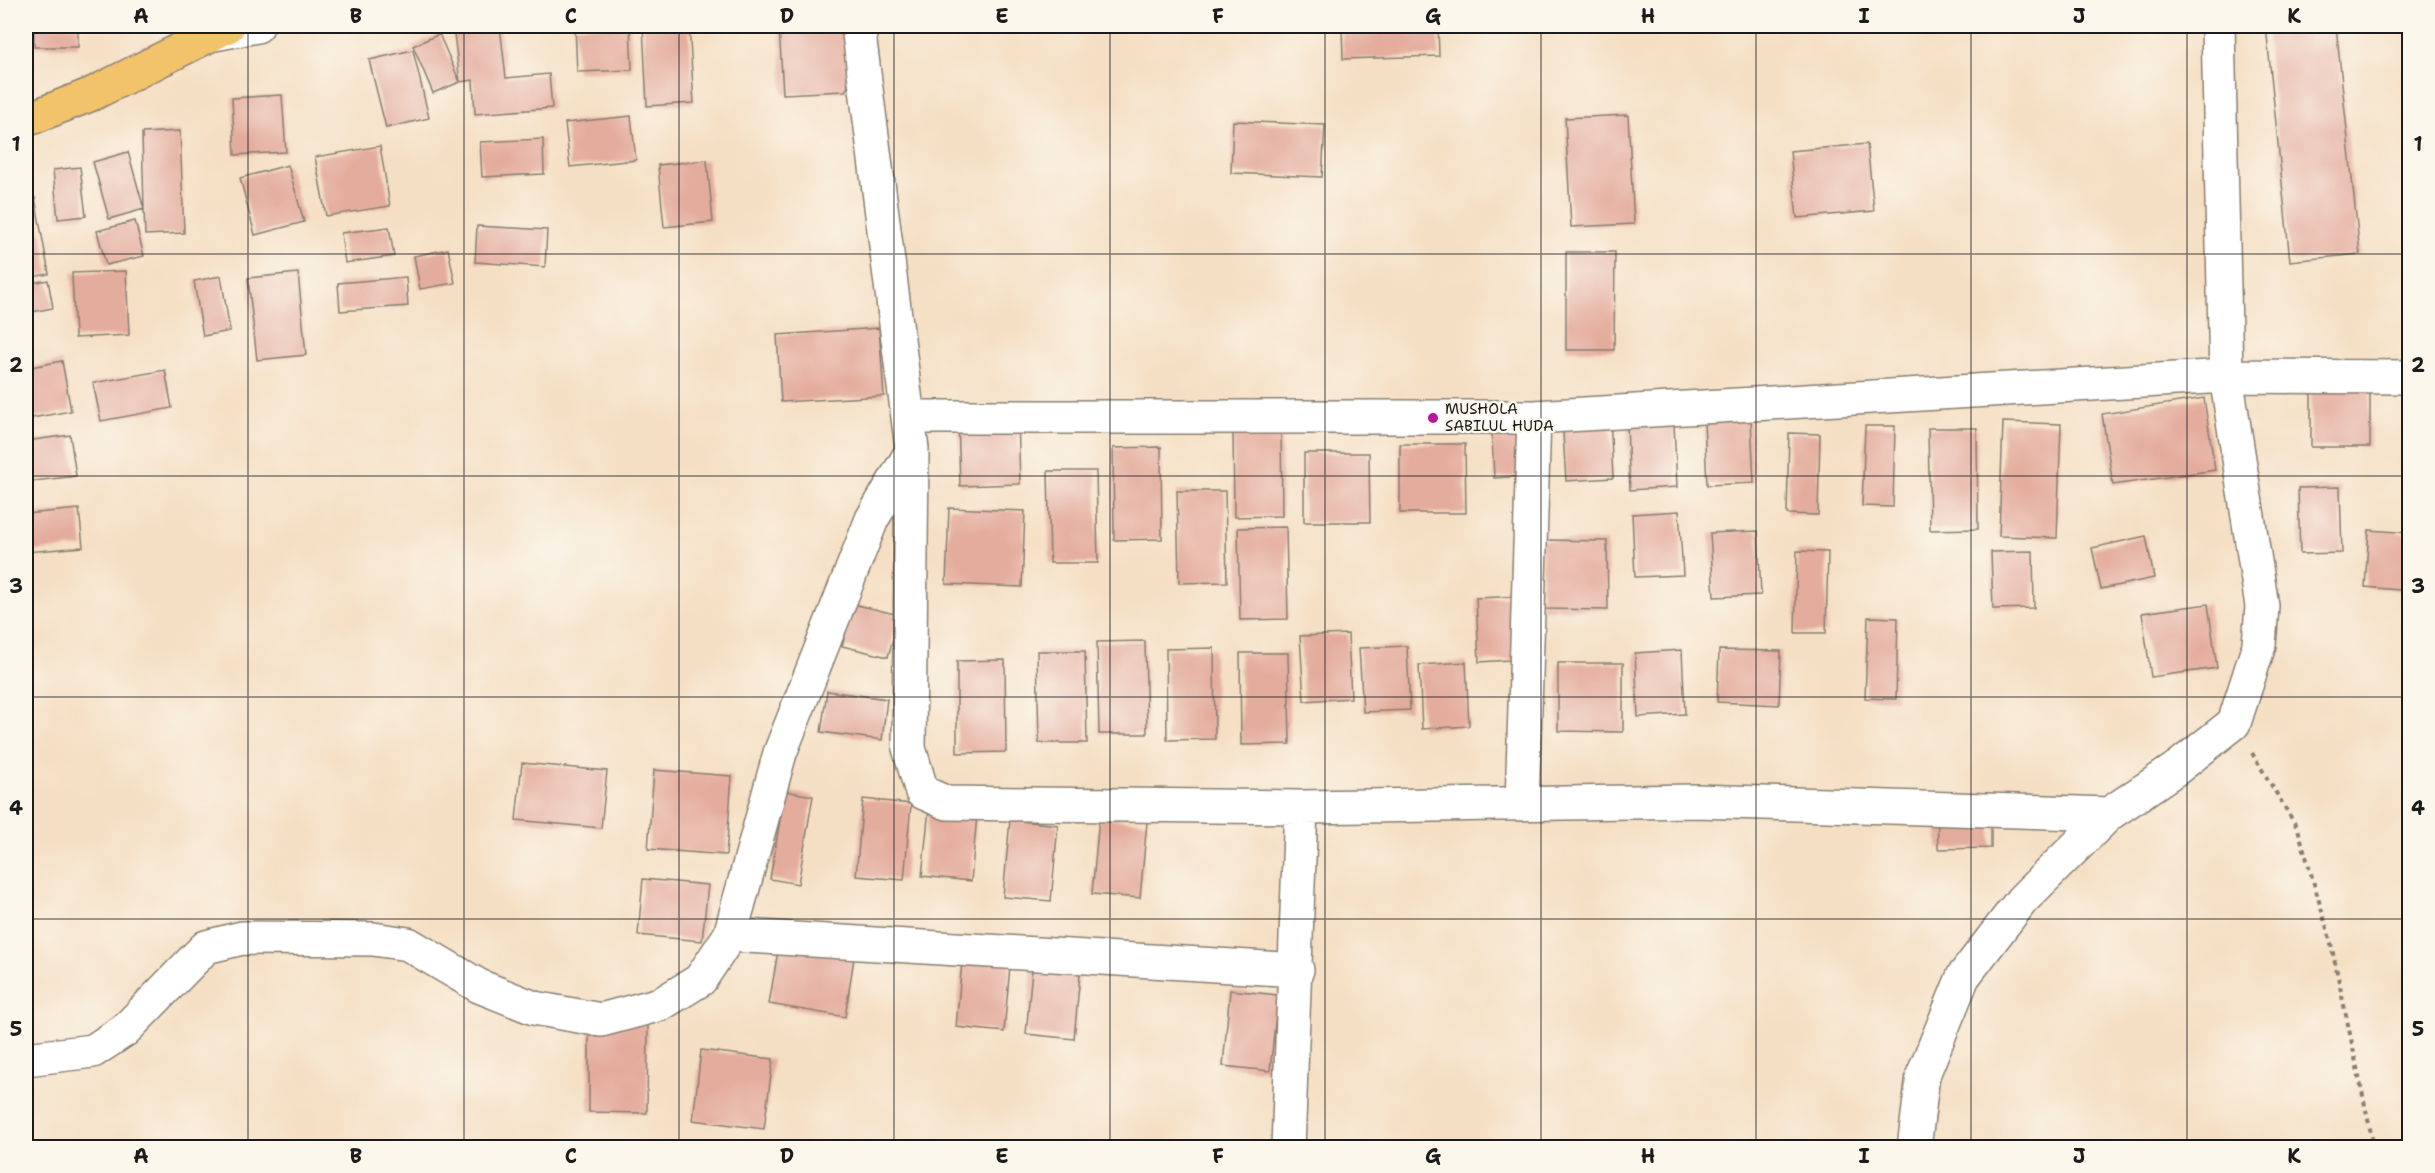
<svg xmlns="http://www.w3.org/2000/svg" width="2435" height="1173" font-family="'Shantell Sans',sans-serif">
<rect width="100%" height="100%" fill="#fbf7ec"/>
<filter id="ink" filterUnits="userSpaceOnUse"><feTurbulence type="fractalNoise" baseFrequency=".0167" numOctaves="2"/><feDisplacementMap in="SourceGraphic" scale="12" xChannelSelector="R" yChannelSelector="G"/><feConvolveMatrix kernelMatrix="1 2 1 2 8 2 1 2 1" color-interpolation-filters="sRGB"/></filter>
<filter id="wash" filterUnits="userSpaceOnUse"><feTurbulence type="fractalNoise" baseFrequency=".008" numOctaves="4" result="noise"/><feDisplacementMap in="SourceGraphic" scale="24" xChannelSelector="R" yChannelSelector="G"/><feGaussianBlur stdDeviation="1.35" result="paint"/><feColorMatrix in="noise" values="0 0 0 0 0 0 0 0 0 0 0 0 0 0 0 0 0 1.4 0 .05"/><feComposite in="paint" operator="in"/></filter>
<g filter="url(#wash)">
<rect width="100%" height="100%" fill="#f5dfc4"/>
<g id="blocks">
<!-- building -->
<path fill="#e4ac9d" d="M34,26H78V47H34Z
M453,26H500L506,78L549,74L552,108L475,114L473,80L460,82Z
M575,26H630L632,70L577,72Z
M643,26H689L694,103L647,106Z
M779,26H843L848,87L845,91L783,94Z
M1342,26H1438L1439,56L1343,59Z
M2266,26H2336L2360,254L2290,261Z
M439,34L460,82L433,93L413,46Z
M413,50L429,118L386,128L369,60Z
M282,95L286,152L235,155L232,98Z
M1628,115L1634,224L1571,227L1565,118Z
M631,116L636,160L570,167L565,123Z
M1233,121L1325,125L1322,177L1231,173Z
M180,131L184,233L145,235L144,209L109,219L93,162L128,152L144,209L142,133Z
M543,139L544,174L482,177L480,142Z
M1867,144L1874,211L1797,218L1790,151Z
M380,146L390,206L326,216L315,157Z
M707,160L713,222L664,227L658,165Z
M288,165L304,222L255,235L240,178Z
M80,167L86,216L58,219L53,170Z
M35,198L49,274L26,278V200Z
M135,221L144,256L106,265L97,231Z
M477,226L547,230L545,267L475,262Z
M389,227L394,256L345,263L341,233Z
M448,249L455,283L420,289L414,256Z
M1566,252H1615L1614,350H1566Z
M126,271L129,335L75,338L72,273Z
M298,273L306,355L257,360L248,278Z
M221,276L230,331L203,336L194,281Z
M406,277L408,306L340,311L338,283Z
M48,280L53,308L26,313V284Z
M879,328L884,396L781,402L777,335Z
M62,361L71,411L26,419V368Z
M165,370L172,408L101,421L93,383Z
M2311,371H2370V447H2311Z
M2204,398L2215,470L2113,485L2102,414Z
M1538,411L1542,475L1494,478L1491,414Z
M1610,415L1613,478L1566,481L1562,417Z
M1018,417L1020,484L960,486L958,418Z
M1751,419L1754,483L1707,485L1704,421Z
M2003,422L2061,424L2057,538L1999,536Z
M1674,424L1677,487L1630,490L1627,426Z
M1281,425L1282,516L1234,517L1233,426Z
M1865,426H1895L1893,507L1862,506Z
M1928,428H1977L1978,529L1930,530Z
M1789,433L1820,434L1818,515L1787,514Z
M70,435L76,476L26,482V441Z
M1400,444H1465L1466,513H1400Z
M1161,447L1162,539L1114,540L1113,448Z
M1304,453H1369L1370,522H1304Z
M1048,471H1096L1098,563H1050Z
M2340,487L2342,553L2300,554L2298,488Z
M1177,491H1225L1227,582L1179,583Z
M949,508L1025,511L1022,587L946,584Z
M79,509L83,547L26,552V514Z
M1679,511L1683,575L1635,577L1632,514Z
M1286,527L1288,619L1240,620L1238,528Z
M2369,530L2410,533V591L2365,587Z
M1758,531L1761,595L1714,597L1710,533Z
M2146,536L2154,578L2101,589L2092,548Z
M1542,540L1607,541L1608,610L1542,609Z
M1797,551L1828,552L1826,633H1795Z
M2033,551L2034,608L1993,609L1991,552Z
M1523,596L1526,659L1479,662L1476,598Z
M853,604L899,615L888,657L842,646Z
M2208,604L2217,668L2151,677L2142,613Z
M1868,617L1898,618L1896,699L1865,698Z
M1348,634L1351,698L1304,701L1300,636Z
M1145,641L1147,734H1099L1097,642Z
M1407,646L1410,710L1363,712L1359,648Z
M1214,648L1215,739L1167,740L1166,649Z
M1682,650L1685,714L1638,717L1635,653Z
M1719,650L1781,651L1779,705L1717,702Z
M1037,651H1085L1087,743H1039Z
M1240,653H1288L1290,744L1241,745Z
M1005,660L1006,752L957,753V661Z
M1466,662L1469,726L1422,729L1419,665Z
M1558,663H1623V732L1558,731Z
M827,691L887,699L882,740L821,732Z
M522,763L607,771L601,828L516,820Z
M654,770L732,776L726,855L648,849Z
M785,791L813,796L798,884L770,879Z
M1991,797V848L1938,849L1937,798Z
M863,799L911,804L904,880L856,876Z
M930,799L978,804L971,881L922,876Z
M1099,818L1147,822L1140,898L1092,894Z
M1010,820L1058,825L1051,901L1003,897Z
M643,879L708,885L702,941L638,935Z
M781,933L856,945L845,1017L769,1004Z
M963,950L1011,955L1004,1032L956,1027Z
M1033,958L1081,963L1074,1039L1026,1034Z
M1230,990L1278,995L1270,1071L1223,1066Z
M589,1024L648,1025L647,1113L589,1112Z
M701,1050L773,1059L764,1129L693,1120Z"/>
</g>
</g>
<g filter="url(#ink)">
<use href="#blocks" fill-opacity="0" stroke="#887e70" stroke-width="1.5"/>
<g fill="none" stroke-linecap="round" stroke-linejoin="round">
<defs>
<path id="minor" d="M858,26L912,449L909,748L922,792L947,803L1301,807L1696,801L2109,814
M214,34L257,26
M910,417H1534L2226,376L2410,377
M1522,804L1534,417
M730,935L1297,970
M26,1059L93,1051L125,1030L206,947L242,938L373,939L408,944L479,986L534,1008L601,1020L661,1004L700,980L730,935L780,753L872,519L912,451
M1288,1148L1301,807
M1914,1148L1923,1075L1963,977L2022,900L2109,814L2177,768L2234,723L2259,645L2262,606L2226,376L2218,26"/>
<path id="major" d="M26,120L92,94L228,26"/>
</defs>
<!-- minor casing -->
<use href="#minor" stroke="#887e70" stroke-width="36"/>
<!-- major casing -->
<use href="#major" stroke="#887e70" stroke-width="36"/>
<!-- path -->
<path stroke="#887e70" stroke-width="4" stroke-dasharray="4.5 4.5" stroke-linecap="butt" d="M2252,753L2298,829L2330,939L2374,1148"/>
<!-- minor -->
<use href="#minor" stroke="#fff" stroke-width="33"/>
<!-- major -->
<use href="#major" stroke="#f2c36a" stroke-width="33"/>
</g>
</g>
<!-- grid -->
<path fill="none" stroke="#1c1c1c" stroke-width="1.5" stroke-opacity="0.55" d="M248,26V1148M464,26V1148M679,26V1148M894,26V1148M1110,26V1148M1325,26V1148M1541,26V1148M1756,26V1148M1971,26V1148M2187,26V1148M26,254H2410M26,476H2410M26,697H2410M26,919H2410"/>
<!-- markers -->
<circle fill="#b5179e" stroke="#fbf7ec" stroke-width="2" cx="1433" cy="418" r="6"/>
<g text-anchor="middle" dominant-baseline="central" stroke-width="4.5" stroke-linejoin="round" paint-order="stroke">
<!-- poi labels -->
<g font-size="15" fill="#1c1c1c" stroke="#fbf7ec" text-anchor="start">
<text x="1445" y="409">MUSHOLA<tspan x="1445" dy="17">SABILUL HUDA</tspan></text>
</g>
</g>
<!-- margin -->
<rect width="2435" height="1173" fill="none" stroke="#fbf7ec" stroke-width="66"/>
<rect x="33" y="33" width="2369" height="1107" fill="none" stroke="#1c1c1c" stroke-width="2"/>
<g font-size="20" text-anchor="middle" font-weight="bold" fill="#1c1c1c">
<text x="141" y="23">A</text>
<text x="356" y="23">B</text>
<text x="571" y="23">C</text>
<text x="787" y="23">D</text>
<text x="1002" y="23">E</text>
<text x="1218" y="23">F</text>
<text x="1433" y="23">G</text>
<text x="1648" y="23">H</text>
<text x="1864" y="23">I</text>
<text x="2079" y="23">J</text>
<text x="2294" y="23">K</text>
<text x="16" y="151">1</text>
<text x="2418" y="151">1</text>
<text x="16" y="372">2</text>
<text x="2418" y="372">2</text>
<text x="16" y="593">3</text>
<text x="2418" y="593">3</text>
<text x="16" y="815">4</text>
<text x="2418" y="815">4</text>
<text x="16" y="1036">5</text>
<text x="2418" y="1036">5</text>
<text x="141" y="1163">A</text>
<text x="356" y="1163">B</text>
<text x="571" y="1163">C</text>
<text x="787" y="1163">D</text>
<text x="1002" y="1163">E</text>
<text x="1218" y="1163">F</text>
<text x="1433" y="1163">G</text>
<text x="1648" y="1163">H</text>
<text x="1864" y="1163">I</text>
<text x="2079" y="1163">J</text>
<text x="2294" y="1163">K</text>
</g>
</svg>
